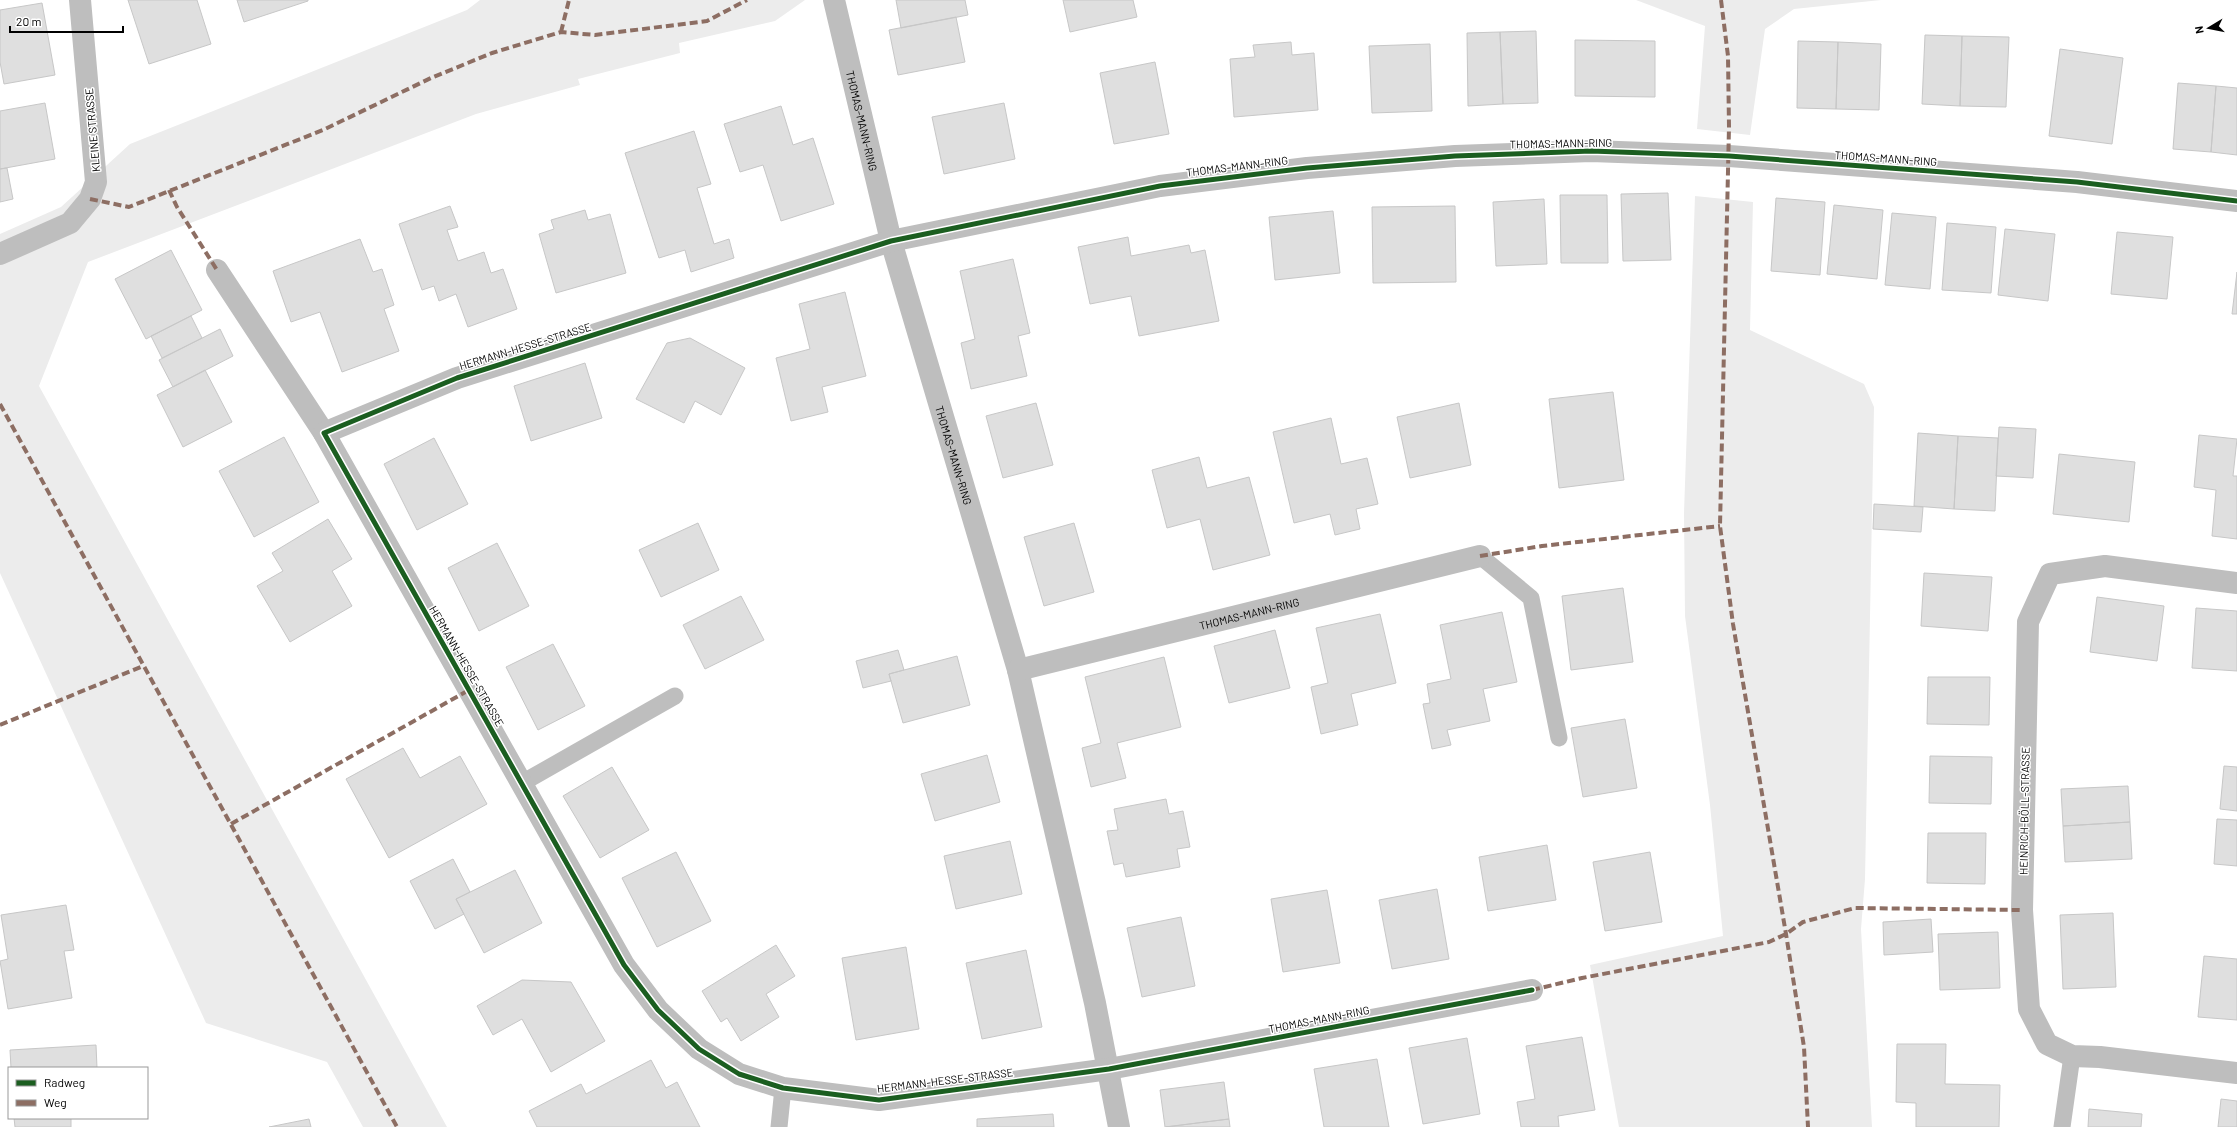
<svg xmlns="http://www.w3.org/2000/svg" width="2237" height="1127" font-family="Barlow,sans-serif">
<rect width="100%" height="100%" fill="#fff"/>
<!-- green -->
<path fill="#ececec" d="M480,0H805L775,21L679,43L680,53L578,79L580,85L476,114L88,262L39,386L447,1127H363L327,1062L206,1023L0,573V234L61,207L130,144L467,10Z
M1636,0H1881L1794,9L1765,29L1750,135L1697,129L1705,26Z
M1695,196L1753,202L1750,330L1864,384L1874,407L1865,879L1861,929L1872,1127H1619L1590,965L1723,936L1710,805L1685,616L1684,513Z"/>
<!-- building -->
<path fill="#dfdfdf" stroke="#c7c7c7" d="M128,0H197L211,44L149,64Z
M237,0H308V1L244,22Z
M896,0H965L968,15L901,28Z
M1063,0H1133L1137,17L1070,32Z
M42,3L55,75L4,84L0,62V10Z
M956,17L965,62L898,75L889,30Z
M1536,31L1538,103L1503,104L1500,32Z
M1500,32L1503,104L1468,106L1467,33Z
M1925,35L1962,36L1960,106L1922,104Z
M1962,36L2009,37L2006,107L1960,106Z
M1575,40L1655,41V97L1575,96Z
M1798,41L1838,42L1836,109L1797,108Z
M1291,42L1292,55L1314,53L1318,110L1234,117L1230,59L1255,57L1253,45Z
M1838,42L1881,44L1879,110L1836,109Z
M1430,44L1432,111L1372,113L1369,46Z
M2060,49L2123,58L2112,144L2049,136Z
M1155,62L1169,134L1114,144L1100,73Z
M2178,83L2216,86L2211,152L2173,149Z
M2216,86L2237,88V155L2211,152Z
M45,103L55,159L0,169V111Z
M1004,103L1015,159L944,174L932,117Z
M781,106L793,145L813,138L834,204L781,221L763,165L740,172L724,124Z
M694,131L711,184L697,188L714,244L729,239L734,258L691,272L685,250L659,258L625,153Z
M7,168L13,199L0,202V169Z
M1668,193L1671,260L1623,261L1621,194Z
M1560,195H1607L1608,263H1561Z
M1776,198L1825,202L1820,275L1771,271Z
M1544,199L1547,264L1496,266L1493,202Z
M1834,205L1883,210L1877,279L1827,274Z
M450,206L458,227L447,230L458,261L484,252L491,273L503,269L517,309L468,327L456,294L439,301L434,286L422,290L399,224Z
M1455,206L1456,282L1373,283L1372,207Z
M585,210L588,220L610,214L626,273L556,293L539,234L554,229L551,220Z
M1333,211L1340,273L1275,280L1269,217Z
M1892,213L1936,217L1930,289L1885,285Z
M1947,223L1996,227L1991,293L1942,290Z
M2005,229L2055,234L2048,301L1998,295Z
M2117,232L2173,237L2167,299L2111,294Z
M1128,237L1131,256L1189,245L1191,253L1205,250L1219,321L1139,336L1131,296L1090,304L1078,247Z
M360,239L373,272L382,269L394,305L384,309L399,351L342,372L320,312L291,322L273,271Z
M171,250L202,310L146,339L115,279Z
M1013,259L1030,333L1018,336L1027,376L971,389L961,343L975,339L960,271Z
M2237,272V314H2232Z
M845,292L866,376L822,387L828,412L791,421L776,358L810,349L799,304Z
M191,316L202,338L162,358L151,336Z
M220,329L233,356L173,387L159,360Z
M690,338L745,368L721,415L695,401L684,423L636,399L667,343Z
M585,363L602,418L531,441L514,386Z
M205,370L232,422L183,447L157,395Z
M1613,392L1624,480L1559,488L1549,399Z
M1036,403L1053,465L1003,478L986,416Z
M1459,403L1471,465L1410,478L1397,417Z
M1331,418L1341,464L1367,458L1378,504L1356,509L1360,529L1335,535L1330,514L1294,523L1273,432Z
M1999,427L2036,429L2033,478L1996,476Z
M1918,433L1958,436L1954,509L1914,506Z
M2199,435L2237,439L2233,476H2237V539L2212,536L2216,490L2194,487Z
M1958,436L1998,438L1995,511L1954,509Z
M284,437L319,502L254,537L219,471Z
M434,438L468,504L417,530L384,464Z
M2059,454L2135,462L2129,522L2053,514Z
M1199,457L1207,488L1249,477L1270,555L1213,570L1200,519L1167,528L1152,470Z
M1874,504L1923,507L1921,532L1873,529Z
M328,519L352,559L332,571L352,606L290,642L257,586L283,571L272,553Z
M698,523L719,570L661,597L639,550Z
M1074,523L1094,592L1044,606L1024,537Z
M497,543L529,606L479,631L448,568Z
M1924,573L1992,577L1988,631L1921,626Z
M1623,588L1633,662L1571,670L1562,596Z
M741,596L764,640L705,669L683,625Z
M2097,597L2164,606L2157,661L2090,652Z
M2196,608L2237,611V671L2192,668Z
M1502,612L1517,682L1483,689L1490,721L1447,730L1451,745L1432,749L1423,704L1430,703L1427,684L1451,679L1440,625Z
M1380,614L1396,683L1351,694L1358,725L1321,734L1311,687L1328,683L1316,628Z
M1275,630L1290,688L1229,703L1214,646Z
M553,644L585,706L538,730L506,667Z
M898,650L904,670L889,674L891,681L863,688L856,661Z
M957,656L970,705L903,723L889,674Z
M1164,657L1181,727L1117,743L1126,778L1091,787L1082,748L1101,743L1085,677Z
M1928,677H1990L1989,725L1927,724Z
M1625,719L1637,788L1583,797L1571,728Z
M403,748L420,778L460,756L487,804L389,858L346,779Z
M987,755L1000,802L935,821L921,774Z
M1930,756L1992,757L1991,804L1929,803Z
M2224,766L2237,767V811L2220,809Z
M612,767L649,830L600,858L563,796Z
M2128,786L2130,822L2063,826L2061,789Z
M1166,799L1169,814L1183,811L1190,847L1177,849L1180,867L1126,877L1123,863L1114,865L1107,831L1118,830L1114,809Z
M2217,819L2237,820V866L2214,864Z
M2130,822L2132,859L2065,862L2063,826Z
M1928,833H1986L1985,884L1927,883Z
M1010,841L1022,894L956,909L944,856Z
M1547,845L1556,900L1488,911L1479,857Z
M676,852L711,921L657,947L622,878Z
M1650,852L1662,922L1605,931L1593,862Z
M453,859L470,892L456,899L464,914L435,929L410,881Z
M515,870L542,923L484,953L456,899Z
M1437,889L1449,959L1392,969L1379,900Z
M1327,890L1340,963L1283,972L1271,899Z
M66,905L74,950L64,951L72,998L8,1009L0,961L8,959L1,915Z
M2113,913L2116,987L2063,989L2060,915Z
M1181,917L1195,986L1142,997L1127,928Z
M1931,919L1933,952L1884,955L1883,922Z
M1998,932L2000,988L1940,990L1938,934Z
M776,945L795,976L766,994L779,1017L741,1041L727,1018L721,1022L702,991Z
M906,947L919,1029L856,1040L842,958Z
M1026,950L1042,1027L982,1039L966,963Z
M2204,956L2237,959V1020L2198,1017Z
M522,980L571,982L605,1041L551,1072L522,1019L493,1035L477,1006Z
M1582,1037L1595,1110L1558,1116L1559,1127H1521L1517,1102L1535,1099L1526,1046Z
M1467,1038L1480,1114L1423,1124L1409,1048Z
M1897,1044H1946L1945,1084L2000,1085L1999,1127H1916V1103L1896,1102Z
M96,1045L97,1068H11L10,1050Z
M1377,1059L1389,1127H1324L1314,1069Z
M651,1060L666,1088L677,1082L700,1127H537L529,1111L581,1084L586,1094Z
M1224,1082L1229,1119L1165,1127L1160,1090Z
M2221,1099L2237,1101V1127H2218Z
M2089,1109L2142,1114L2141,1127H2088Z
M1053,1114L1054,1127H977V1119Z
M14,1118H71V1127H15Z
M309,1119L311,1127H269Z
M1229,1119L1230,1127H1166Z"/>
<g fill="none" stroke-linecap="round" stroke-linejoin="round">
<!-- lane -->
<path stroke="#bebebe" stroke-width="17" d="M1480,556L1531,598L1559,738
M522,783L675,696
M779,1127L783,1088
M2062,1127L2072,1056"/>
<!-- street -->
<g stroke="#bebebe" stroke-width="22">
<path id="s1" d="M834,0L891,241L1018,670L1095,1003L1119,1127"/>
<path d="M0,254L70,223L90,199L96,182L80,0"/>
<path d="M217,270L324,433"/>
<path d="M2237,583L2105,566L2050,574L2028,622L2022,910L2029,1009L2047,1044L2072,1056L2100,1057L2237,1073"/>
<path id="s2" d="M1018,670L1480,556"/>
<path d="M1532,990L1109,1069L879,1100L783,1088L739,1074L699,1049L658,1010L624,965L324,433L457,378L891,241L1160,186L1307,168L1455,156L1591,151L1729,156L2077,182L2237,201"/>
</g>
<!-- quiet -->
<path stroke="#8d6e63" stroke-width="4" stroke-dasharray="8 4" stroke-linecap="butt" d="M1721,0L1728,56L1729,127L1720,526L1733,624L1786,934L1804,1047L1808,1127
M561,32L569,0
M169,190L177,207L217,270
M90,199L129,207L323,130L431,78L492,53L561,32L595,35L707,21L747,0
M0,404L397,1127
M1480,556L1542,546L1720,526
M0,725L143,666
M231,824L469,690
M1532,990L1582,978L1769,942L1786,934L1803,922L1855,908L2022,910"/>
<defs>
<path id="cycleway" d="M1532,990L1109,1069L879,1100L783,1088L739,1074L699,1049L658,1010L624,965L324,433L457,378L891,241L1160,186L1307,168L1455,156L1591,151L1729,156L2077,182L2237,201"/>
</defs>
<!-- cycleway casing -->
<use href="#cycleway" stroke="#fff" stroke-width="8"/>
<!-- cycleway -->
<use href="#cycleway" stroke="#1b5e20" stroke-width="5"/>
</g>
<g text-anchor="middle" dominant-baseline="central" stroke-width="3" stroke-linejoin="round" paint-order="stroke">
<!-- street labels -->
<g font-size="11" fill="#000" stroke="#fff">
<text stroke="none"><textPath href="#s1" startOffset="124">THOMAS-MANN-RING</textPath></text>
<text transform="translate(92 130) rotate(-95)">KLEINE STRASSE</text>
<text transform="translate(1561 143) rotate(-1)">THOMAS-MANN-RING</text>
<text transform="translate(1886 158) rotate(4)">THOMAS-MANN-RING</text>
<text transform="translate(1237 166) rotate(-7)">THOMAS-MANN-RING</text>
<text transform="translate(525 346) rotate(-17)">HERMANN-HESSE-STRASSE</text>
<text stroke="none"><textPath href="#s1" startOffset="471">THOMAS-MANN-RING</textPath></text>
<text stroke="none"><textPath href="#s2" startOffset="238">THOMAS-MANN-RING</textPath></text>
<text transform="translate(467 666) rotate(60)">HERMANN-HESSE-STRASSE</text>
<text transform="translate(2024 811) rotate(-89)">HEINRICH-BÖLL-STRASSE</text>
<text transform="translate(1319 1019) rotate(-11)">THOMAS-MANN-RING</text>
<text transform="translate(945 1080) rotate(-7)">HERMANN-HESSE-STRASSE</text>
</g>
</g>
<!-- legend -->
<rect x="8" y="1067" width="140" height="52" fill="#ffffff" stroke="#999999"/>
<rect x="16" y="1080" width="20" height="6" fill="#1b5e20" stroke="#999999"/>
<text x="44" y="1087" font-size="12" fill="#000000">Radweg</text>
<rect x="16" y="1100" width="20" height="6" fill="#8d6e63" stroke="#999999"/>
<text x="44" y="1107" font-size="12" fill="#000000">Weg</text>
<!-- north arrow -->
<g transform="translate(2209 28) rotate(260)" stroke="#ffffff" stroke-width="3" paint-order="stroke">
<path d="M0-3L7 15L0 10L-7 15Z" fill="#000000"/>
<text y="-6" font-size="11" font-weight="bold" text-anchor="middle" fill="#000000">N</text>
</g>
<!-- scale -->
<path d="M10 26v6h113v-6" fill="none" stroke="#000000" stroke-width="2"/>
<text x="16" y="26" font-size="12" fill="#000000" stroke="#ffffff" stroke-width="3" paint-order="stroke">20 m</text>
</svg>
